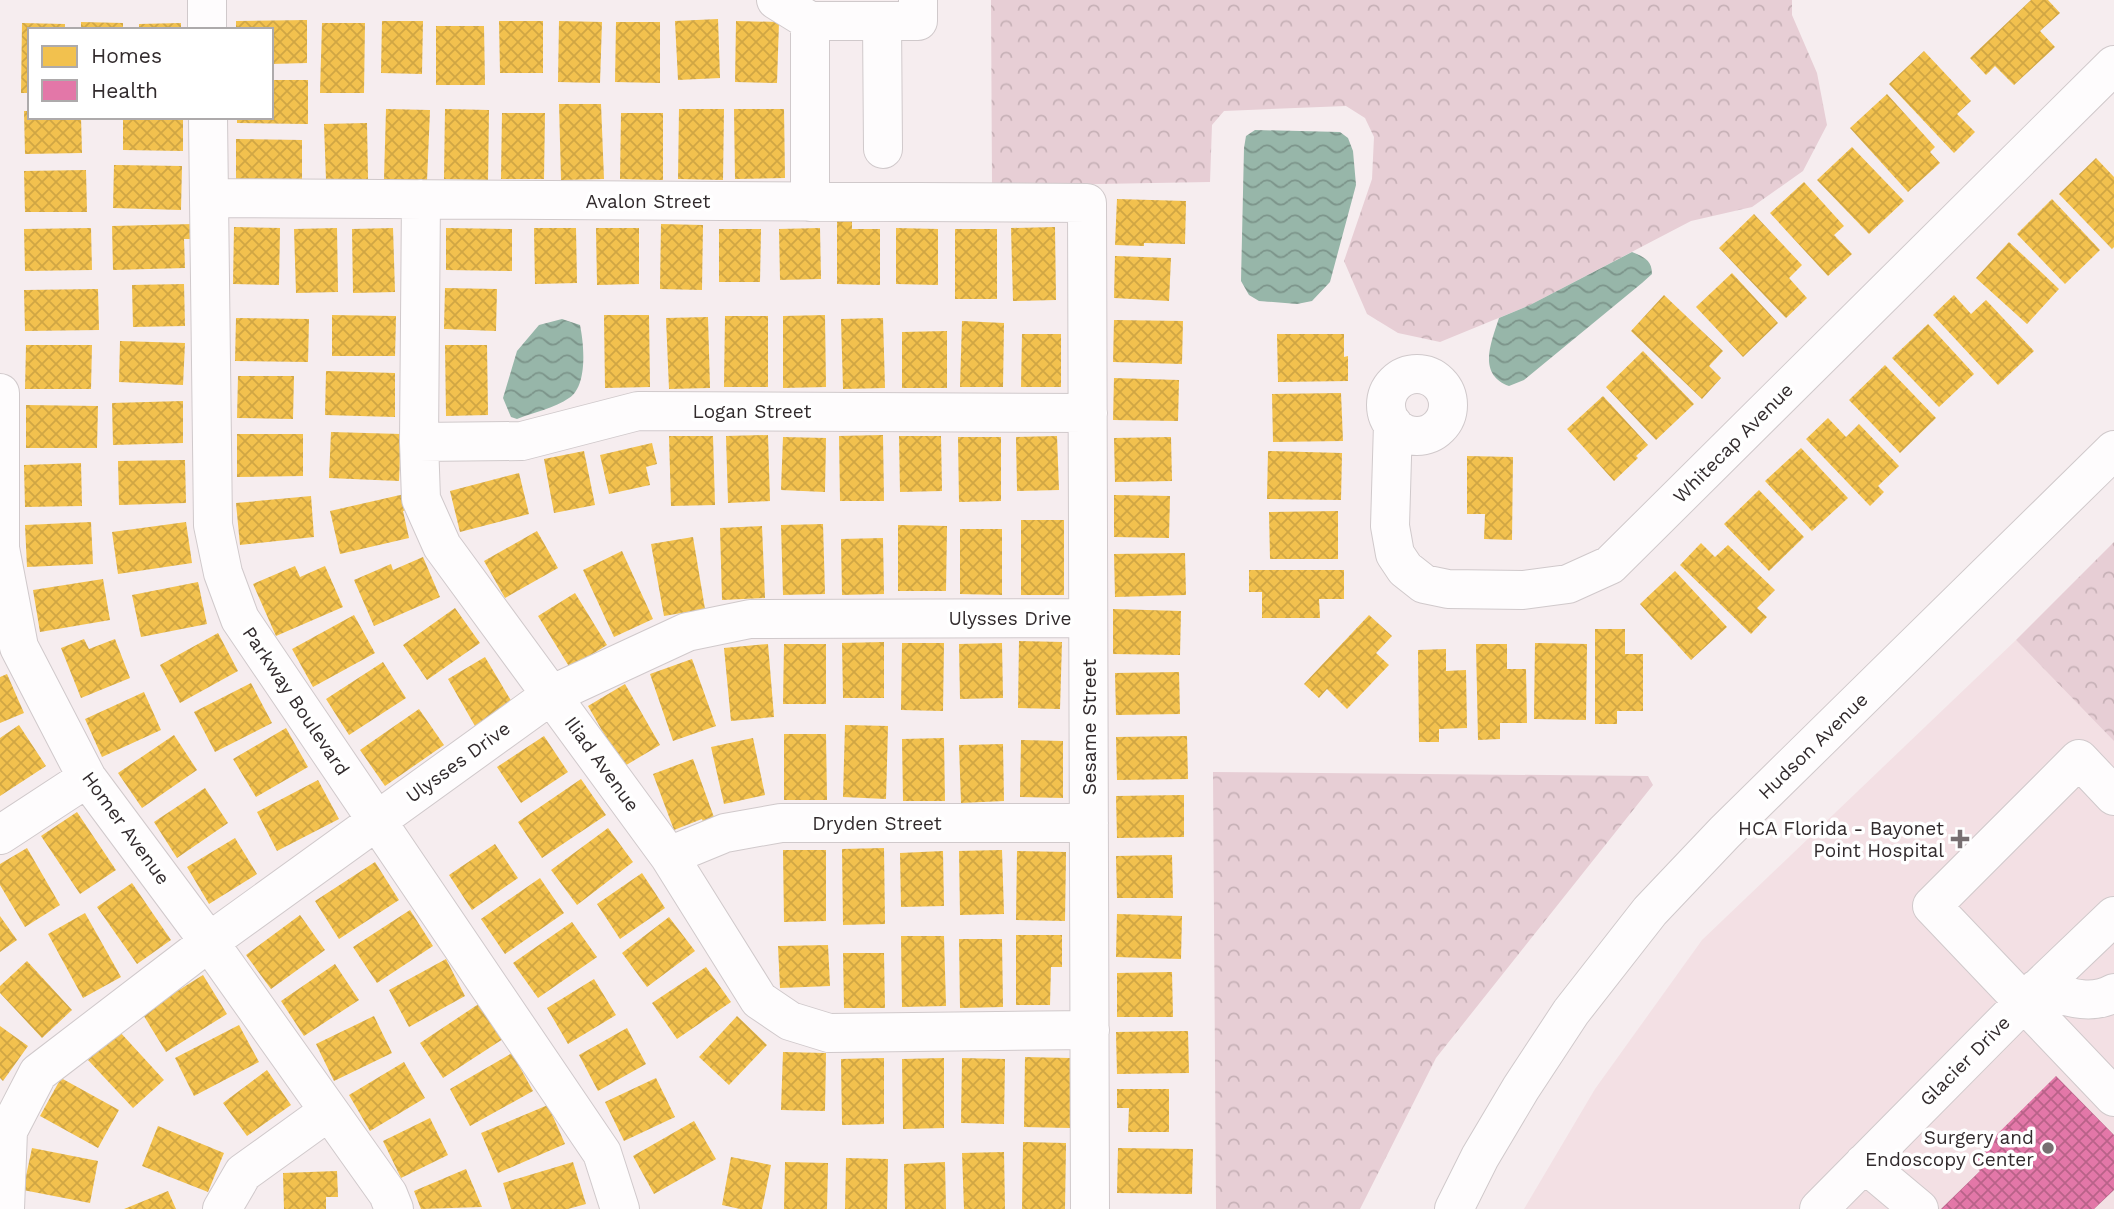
<svg xmlns="http://www.w3.org/2000/svg" width="2114" height="1209" font-family="'Work Sans',sans-serif">
<defs>
<pattern id="forest-crowns" width="20" height="18" patternUnits="userSpaceOnUse" patternTransform="scale(1.75)"><rect width="20" height="18" fill="#e7ced5"/><path d="M2 6a3 3 0 1 1 6 0M12 15a3 3 0 1 1 6 0" fill="none" stroke="#c7b1b7"/></pattern>
<pattern id="water-waves" width="16" height="10" patternUnits="userSpaceOnUse" patternTransform="scale(1.75)"><rect width="16" height="10" fill="#97b6a9"/><path d="M0 5q4-4 8 0t8 0" fill="none" stroke="#7c948a"/></pattern>
<pattern id="homes-cross-hatch" width="8" height="8" patternUnits="userSpaceOnUse" patternTransform="scale(1.75)"><rect width="8" height="8" fill="#f2c14e"/><path d="M0 0l8 8M0 8l8-8" fill="none" stroke="#d0a644"/></pattern>
<pattern id="health-cross-hatch" width="8" height="8" patternUnits="userSpaceOnUse" patternTransform="scale(1.75)"><rect width="8" height="8" fill="#e377a8"/><path d="M0 0l8 8M0 8l8-8" fill="none" stroke="#b96289"/></pattern>
</defs>
<rect width="100%" height="100%" fill="#f6edef"/>
<!-- built -->
<path fill="#f3e0e4" d="M2016,640L2114,739V1209H1524L1595,1089L1702,940Z"/>
<!-- forest -->
<path fill="url(#forest-crowns)" d="M991,0H1792V15L1817,73L1827,125L1803,171L1752,207L1691,221L1530,305L1440,342L1398,333L1367,314L1344,261L1372,179L1374,137L1365,118L1346,106L1224,111L1212,125L1210,182L992,186Z
M2114,542V741L2016,640Z
M1213,772L1648,776L1653,785L1436,1058L1360,1209H1216Z"/>
<!-- water -->
<path fill="url(#water-waves)" d="M1255,130L1340,132L1348,138L1353,151L1356,185L1330,282L1312,301L1297,304L1259,301L1249,295L1241,281L1244,148L1246,136Z
M1632,252C1644,257 1652,260 1652,274L1642,283L1524,380L1509,386C1477,374 1491,343 1499,318L1530,305Z
M562,319L580,325C584,344 588,386 569,398C555,408 534,412 517,419L511,417L503,398L517,351L539,325Z"/>
<!-- homes -->
<path fill="url(#homes-cross-hatch)" d="M2031,0H2048L2060,13L2040,31L2055,47L2014,85L1995,66L1986,75L1970,58Z
M718,19L720,78L678,80L675,21Z
M307,20V63L271,64V30H236V21Z
M382,21H423L422,74L381,73Z
M499,21H543V73H500Z
M559,21L602,22L600,83L558,82Z
M736,21L779,22L777,83L735,82Z
M81,22L123,23V30H81Z
M616,22H660V83L615,82Z
M22,23L65,24V30H30V93H21Z
M181,23V30H139V24Z
M322,23H365L364,93H320Z
M436,26H484L485,85H436Z
M1924,51L1971,101L1957,114L1975,132L1954,153L1889,84Z
M271,80H308V124L237,123V117H271Z
M1887,94L1935,147L1930,152L1940,163L1908,192L1850,128Z
M559,104H601L604,179L561,180Z
M386,109L430,110L427,181L384,179Z
M445,109L489,110L488,180L444,179Z
M679,109H724L723,180L678,179Z
M734,109H784L785,178L735,179Z
M24,111H30V117H81L82,153L25,154Z
M502,113H545L544,179H501Z
M621,113H663V180L620,179Z
M123,117H183V151L123,150Z
M367,123L368,179L326,180L324,124Z
M236,139L302,140V182L236,181Z
M1852,147L1904,201L1869,234L1817,180Z
M2096,158L2114,177V247L2112,249L2059,194Z
M114,165L182,166L181,210L113,208Z
M86,170L87,212H25L24,171Z
M1804,182L1844,226L1834,235L1852,254L1828,276L1770,213Z
M1117,199L1186,201L1185,244L1144,243V246L1115,245Z
M2052,199L2100,250L2065,284L2017,234Z
M1754,214L1802,265L1789,278L1807,298L1786,318L1719,248Z
M837,218H852V229H880V285L837,284Z
M193,224V239H184L185,268L113,270L112,226Z
M661,224L703,225L702,290L660,289Z
M234,227L280,228L279,285L233,284Z
M1055,227L1056,300L1013,301L1011,228Z
M91,228L92,270L25,271L24,229Z
M337,228L338,292L296,293L294,229Z
M393,228L395,292L353,293L352,229Z
M446,228L512,229V271L446,270Z
M534,228H576L577,283L535,284Z
M596,228H639V284L597,285Z
M820,228L821,279L780,280L779,229Z
M896,228L938,229V285L896,284Z
M719,229H761L760,282H719Z
M955,229H997V299H955Z
M2009,242L2059,289L2027,324L1976,278Z
M1115,256L1171,258L1169,301L1114,298Z
M1732,273L1778,323L1743,357L1696,307Z
M184,284L185,326L133,327L132,285Z
M445,288L497,289L496,331L444,329Z
M98,289L99,330L25,331L24,290Z
M1664,295L1723,351L1709,366L1721,378L1702,399L1631,331Z
M1954,295L1971,314L1986,300L2034,351L1998,385L1933,315Z
M332,315L396,316L395,356H332Z
M604,315H649L650,387L605,388Z
M825,315L826,387L783,388V316Z
M725,316H768V387H724Z
M708,317L710,388L669,389L666,318Z
M236,318L309,319L308,362L235,361Z
M883,318L885,388L843,389L841,319Z
M1114,320L1183,321L1182,364L1113,362Z
M962,321L1004,323L1003,387H960Z
M1928,324L1974,374L1939,407L1892,358Z
M947,331V388H902V332Z
M1022,334H1061V387H1021Z
M1277,334H1344V357L1348,356V381L1278,382Z
M120,341L185,343L183,385L119,382Z
M26,345H92L91,389H25Z
M445,345H487L488,415L446,416Z
M1643,351L1694,404L1656,440L1606,387Z
M1885,365L1936,418L1900,453L1849,400Z
M326,371L395,373V417L325,415Z
M238,376H294L293,419L237,418Z
M1114,378L1179,380L1178,421L1113,420Z
M1341,393L1343,441L1273,442L1272,394Z
M1603,396L1648,445L1636,456L1638,458L1614,481L1567,429Z
M183,401V443L113,445L112,403Z
M26,405L98,406L97,448H26Z
M1828,418L1846,437L1859,424L1899,466L1878,486L1884,492L1870,506L1806,439Z
M331,432L401,434L399,481L329,478Z
M237,434H303V476L237,477Z
M768,435L770,501L728,503L726,436Z
M883,435L884,501H840L839,436Z
M669,436H713L715,505L671,506Z
M899,436H941L942,491L900,492Z
M1057,436L1059,490L1017,491L1016,437Z
M783,437L826,438L825,492L781,490Z
M958,437H1001V501L959,502Z
M1171,437L1172,481L1115,482L1114,438Z
M652,443L657,464L646,467L650,485L609,494L600,455Z
M1801,448L1848,498L1812,531L1765,481Z
M584,451L595,505L554,513L544,459Z
M1268,451L1342,453L1341,500L1267,499Z
M1467,456L1513,457L1512,540L1484,539L1485,514H1467Z
M185,460L186,503L119,505L118,461Z
M81,463L82,506L25,507L24,465Z
M519,473L529,514L460,532L450,491Z
M1759,490L1804,537L1769,571L1724,524Z
M409,493L412,509L403,511L409,538L340,554L330,511Z
M1114,495L1170,496L1169,538L1114,537Z
M311,496L314,537L240,545L236,503Z
M1338,511V559H1270L1269,512Z
M1021,520H1064V595H1021Z
M91,522L93,564L27,567L25,525Z
M186,522L192,563L118,574L112,532Z
M823,524L825,594L783,595L781,525Z
M898,525L947,526L946,591H898Z
M762,526L765,598L722,600L720,528Z
M960,529H1002V595L960,594Z
M537,531L558,568L505,598L484,561Z
M693,537L705,609L664,616L651,544Z
M883,538L884,594L842,595L841,539Z
M1701,543L1715,557L1728,545L1775,590L1757,608L1767,617L1751,634L1680,565Z
M622,551L653,619L614,637L583,570Z
M1185,553L1186,595L1115,597L1114,554Z
M423,557L440,597L374,626L354,580L391,564L393,570Z
M295,566L300,577L325,566L343,607L276,636L253,584Z
M1249,570H1344V599H1319L1320,618H1262V592H1249Z
M1675,571L1727,627L1691,660L1640,604Z
M103,579L110,620L40,632L33,590Z
M198,582L207,624L141,637L132,595Z
M575,593L607,645L570,668L538,616Z
M455,608L480,643L427,680L403,645Z
M1113,609L1181,611L1180,655L1113,654Z
M354,615L375,653L313,687L292,649Z
M1369,615L1392,636L1376,653L1389,665L1347,709L1327,689L1319,698L1304,684Z
M1595,629H1625V654H1643V711H1617V724H1595Z
M218,633L238,671L180,703L160,665Z
M84,639L89,649L115,639L130,678L81,698L61,648Z
M1019,641L1062,642L1060,709L1018,708Z
M884,642V698H843L842,643Z
M902,643H944L943,711L901,710Z
M1002,643L1003,698L960,699L959,644Z
M1535,643L1587,644L1586,720L1534,719Z
M768,644L774,717L731,721L724,648Z
M784,644H826V704H783Z
M1476,644H1507V669H1526L1527,723H1500V739L1478,740Z
M1446,649V671L1466,670L1467,728L1439,729V742H1419L1418,650Z
M485,657L513,704L475,726L448,679Z
M692,659L716,726L673,741L650,674Z
M383,662L406,698L349,735L326,699Z
M1179,672L1180,714L1116,715L1115,673Z
M7,674L24,713L0,723V677Z
M251,683L272,723L215,752L194,712Z
M625,684L660,745L623,767L588,706Z
M144,692L161,730L102,757L85,719Z
M419,709L444,745L385,786L360,750Z
M19,725L46,766L0,796V738Z
M845,725L888,726L886,799L843,797Z
M286,728L308,767L256,797L233,759Z
M784,734H826L827,800H784Z
M174,735L197,770L142,808L118,773Z
M544,736L568,772L521,803L497,767Z
M1187,736L1188,779L1117,780L1116,737Z
M753,738L765,795L724,804L711,747Z
M944,738L945,801H903L902,739Z
M1021,740L1063,741V798L1020,797Z
M1003,744L1004,801L961,803L959,745Z
M693,759L715,820L704,825L702,819L674,830L653,774Z
M581,779L606,815L542,858L518,822Z
M318,780L339,819L277,851L257,812Z
M205,788L228,823L177,858L154,822Z
M1184,795V837L1117,838L1116,796Z
M77,812L116,870L80,894L41,836Z
M608,828L633,862L577,905L551,870Z
M235,838L257,874L209,904L187,867Z
M495,844L518,878L472,910L449,875Z
M27,848L60,905L25,927L0,885V864Z
M884,848L885,924L843,925L842,849Z
M783,850H826V921L784,922Z
M1002,850L1004,914L960,915L959,851Z
M943,851L944,906L901,907L900,853Z
M1017,851L1066,852L1065,921L1016,920Z
M1172,855L1173,898H1117L1116,856Z
M375,862L399,900L339,939L315,901Z
M642,873L665,908L620,939L597,904Z
M540,878L564,913L505,954L481,919Z
M132,883L171,940L137,964L97,907Z
M410,910L433,946L377,983L353,947Z
M85,913L121,977L83,998L48,934Z
M1117,914L1182,916L1181,959L1116,957Z
M300,915L325,950L271,989L246,955Z
M0,916L17,940L0,952Z
M669,917L695,951L647,987L622,953Z
M572,922L597,957L538,998L513,963Z
M1016,935H1062V967H1051L1050,1005H1016Z
M901,936H944L946,1006L902,1007Z
M959,939H1002L1003,1007L960,1008Z
M828,945L830,986L780,988L778,946Z
M843,953H884L885,1008H844Z
M446,959L465,996L409,1027L389,990Z
M27,961L72,1010L42,1038L0,993V986Z
M335,964L359,1000L304,1036L281,1001Z
M706,967L731,1002L677,1039L652,1003Z
M1172,972L1173,1017H1117V973Z
M203,975L227,1014L166,1052L142,1013Z
M594,979L616,1015L568,1044L547,1008Z
M480,1003L503,1039L443,1078L420,1043Z
M374,1016L392,1053L334,1081L316,1044Z
M737,1016L767,1045L729,1085L699,1057Z
M239,1025L259,1062L194,1096L175,1058Z
M0,1026L28,1046L3,1081L0,1078Z
M627,1028L646,1064L598,1091L579,1055Z
M119,1031L164,1080L133,1108L88,1060Z
M1188,1031L1189,1073L1117,1074L1116,1032Z
M783,1052L826,1053L825,1111L781,1110Z
M512,1053L533,1091L470,1126L450,1089Z
M1025,1057L1070,1058V1128L1024,1127Z
M884,1058V1124L842,1125L841,1059Z
M944,1058V1128L903,1129L902,1059Z
M962,1058L1005,1059L1004,1124L961,1123Z
M404,1062L425,1098L370,1131L349,1095Z
M267,1070L291,1105L247,1136L223,1103Z
M61,1078L119,1110L98,1148L40,1116Z
M656,1078L675,1117L624,1141L605,1102Z
M1117,1089H1169V1132H1128L1129,1108H1117Z
M548,1105L565,1144L498,1173L481,1133Z
M430,1118L448,1155L401,1178L383,1141Z
M694,1121L716,1159L654,1194L633,1156Z
M158,1126L224,1153L208,1192L142,1166Z
M1023,1142L1066,1143L1065,1209H1022Z
M32,1148L98,1161L90,1203L23,1190Z
M1118,1148L1193,1149L1192,1194L1117,1193Z
M1004,1152L1005,1209H964L962,1153Z
M731,1157L771,1165L762,1209H740L722,1205Z
M846,1158L888,1159L887,1209H845Z
M573,1162L586,1204L568,1209H511L503,1183Z
M785,1162L828,1163L827,1209H784Z
M945,1162L946,1209H905L904,1164Z
M466,1169L482,1207L421,1209L414,1191Z
M337,1171L338,1197H326V1209H284L283,1173Z
M168,1191L176,1209H124Z"/>
<!-- health -->
<path fill="url(#health-cross-hatch)" d="M2056,1076L2114,1135V1190L2094,1209H1941L1980,1171L1970,1161Z"/>
<g fill="none" stroke-linecap="round" stroke-linejoin="round">
<defs>
<path id="minor" d="M207,0V30
M776,0L810,21
M810,21H882L883,149
M810,21V202
M882,21H918V0
M208,117L213,525L223,573L240,619L602,1153L620,1209
M209,198L1087,203L1090,1209
M421,199L419,442L421,499L442,546L669,856L759,1000L790,1021L829,1033L1090,1030
M1386 405a31 31 0 1 1 62 0a31 31 0 1 1-62 0Z
M0,393V548L19,647L87,778L209,942L388,1194L394,1209
M1393,424L1390,526L1395,554L1405,569L1424,584L1448,589L1523,590L1568,584L1610,565L2114,65
M419,442L522,441L638,411L1088,413
M2114,796L2079,759L1932,906L2114,1097
M0,835L87,778
M669,856L725,833L781,823H1089
M2038,988C2063,995 2089,1007 2114,993
M1864,1163L1919,1209
M5,1209L8,1131L38,1073L209,942L551,695L687,632L750,619L1088,618
M222,1209L243,1173L329,1111
M1454,1209L1480,1157L1521,1088L1571,1012L1650,911L1725,832L2114,450
M1819,1209L2024,1002L2114,916"/>
</defs>
<!-- minor casing -->
<use href="#minor" stroke="#d0c9cb" stroke-width="40"/>
<!-- minor -->
<use href="#minor" stroke="#fefcfd" stroke-width="38"/>
</g>
<!-- markers -->
<g fill="#776f71" stroke="#fff" stroke-width="2.5">
<path d="M1956.5 828.5h7v7h7v7h-7v7h-7v-7h-7v-7h7z"/>
<circle cx="2048" cy="1148" r="7"/>
</g>
<g text-anchor="middle" dominant-baseline="central" stroke-width="7" stroke-linejoin="round" paint-order="stroke">
<!-- street labels -->
<g font-size="19" fill="#322b2d" stroke="#fff">
<text x="648" y="201">Avalon Street</text>
<text x="752" y="411">Logan Street</text>
<text transform="translate(1733 443) rotate(-45)">Whitecap Avenue</text>
<text x="1010" y="618">Ulysses Drive</text>
<text transform="translate(296 701) rotate(56)">Parkway Boulevard</text>
<text transform="translate(1089 727) rotate(-90)">Sesame Street</text>
<text transform="translate(1813 746) rotate(-44)">Hudson Avenue</text>
<text transform="translate(458 762) rotate(-36)">Ulysses Drive</text>
<text transform="translate(602 764) rotate(54)">Iliad Avenue</text>
<text x="877" y="823">Dryden Street</text>
<text transform="translate(126 828) rotate(54)">Homer Avenue</text>
<text transform="translate(1965 1061) rotate(-45)">Glacier Drive</text>
</g>
<!-- poi labels -->
<g font-size="19" fill="#322b2d" stroke="#fff" text-anchor="end">
<text x="1944" y="828">HCA Florida - Bayonet<tspan x="1944" dy="22">Point Hospital</tspan></text>
<text x="2034" y="1137">Surgery and<tspan x="2034" dy="22">Endoscopy Center</tspan></text>
</g>
</g>
<!-- legend -->
<rect x="28" y="28" width="245" height="91" fill="#ffffff" stroke="#adaaab" stroke-width="2"/>
<rect x="42" y="46" width="35" height="21" fill="#f2c14e" stroke="#adaaab" stroke-width="2"/>
<text x="91" y="63" font-size="21" fill="#322b2d">Homes</text>
<rect x="42" y="80" width="35" height="21" fill="#e377a8" stroke="#adaaab" stroke-width="2"/>
<text x="91" y="98" font-size="21" fill="#322b2d">Health</text>
</svg>
